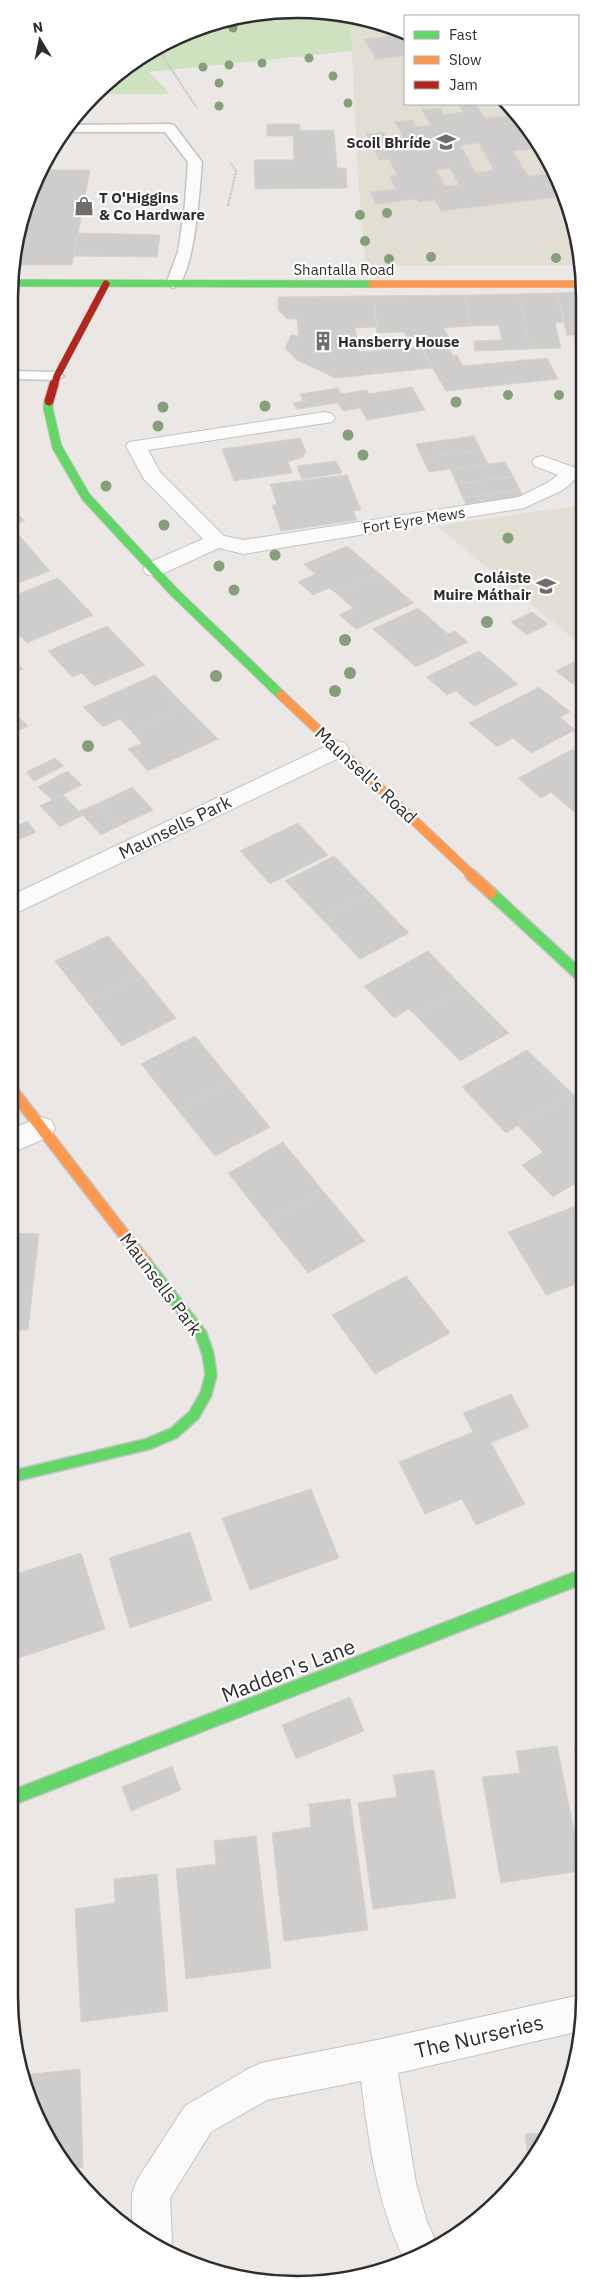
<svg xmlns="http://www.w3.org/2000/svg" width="594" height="2294" font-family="'IBM Plex Sans',sans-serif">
<rect width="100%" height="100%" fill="#eae7e4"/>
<!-- education -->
<path fill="#e3ded3" d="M350,14L405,34V104H510L514,107L563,186L583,265L366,266L358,177Z
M582,505V646L437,526Z"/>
<!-- green -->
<path fill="#cee2c0" d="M240,14H350L352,51L149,72L170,94H100L137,57Z"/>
<!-- building -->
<path fill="#cfcdcb" stroke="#d5d3d0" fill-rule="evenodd" d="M405,34V56L376,59L364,39Z
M476,104L485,118L518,115L539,148L513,151L528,176L555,173L563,186L566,196L441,211L435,200L418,202L417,199L376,204L370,192L396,189L389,176L397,175L389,159L379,160L366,134L384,132L388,139L403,137L395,122L413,120L416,127L431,125L422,110L440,108L443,115L463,112L459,106ZM479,143L494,170L476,173L460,145ZM450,168L459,185L445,186L436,170Z
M267,124H300V131H293V136H267Z
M334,130L337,168H346L347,188L255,189L254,160H294L293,131Z
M44,170H90L72,265H14V241Z
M78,233L160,235L157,257L74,256Z
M583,292V349H578L574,335H567L557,293Z
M557,293L565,322L555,323L561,348L530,349L519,294Z
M519,294L530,349L475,351L474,341L502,340L499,325L470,326L465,295Z
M465,295L470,326L443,328L454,345L448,346L453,356L457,355L463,366L547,358L558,379L446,391L417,341L406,336L404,332L377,333L374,296Z
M374,296L377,327L355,328L359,352L421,347L433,368L335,378L297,360L285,348L291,335L299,336L297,319H287L278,310V297Z
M412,387L425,410L367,420L360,408L343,411L338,403L297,409L293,403L303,401L300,394L338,388L341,394L367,390L369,394Z
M474,436L481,450L422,458L416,444Z
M300,438L306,451L303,457L288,462L292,473L234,481L222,449Z
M481,450L488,464L429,472L422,458Z
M336,461L342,473L302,479L297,466Z
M505,462L513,476L457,484L450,469Z
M347,475L361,510L353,511L357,520L281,531L272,505L277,504L270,484Z
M513,476L520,490L463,498L457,484Z
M520,490L528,507L472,516L463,498Z
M13,509L25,521L13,525Z
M17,533L50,571L13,585V535Z
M347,546L379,573L336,593L329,588L313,595L298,582L315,574L304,564Z
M379,573L414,603L356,629L339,615L353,608L336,593Z
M58,578L93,615L27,643L13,628V596Z
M418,608L448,634L455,631L468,642L416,667L373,629Z
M532,612L548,624L527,635L511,622Z
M107,626L145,665L94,686L82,673L72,677L48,651Z
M479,651L518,684L474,706L456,691L447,695L426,677Z
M582,658V679L572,684L556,671Z
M13,659L23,669L13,674Z
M155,675L185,706L131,731L120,719L103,727L83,707Z
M539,687L570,712L560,717L575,730L531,753L513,738L497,747L469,723Z
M185,706L218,739L148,771L128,749L142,743L131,731Z
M19,717L28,726L13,734V720Z
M573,749L582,756V808L574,812L551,792L541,798L518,778Z
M55,758L64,766L34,781L26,772Z
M67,771L82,785L52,800L38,787Z
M132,787L153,810L119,826L99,803Z
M63,795L83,815L60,827L40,806Z
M99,803L119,826L101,835L79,811Z
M27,821L36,832L12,843V828Z
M298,823L328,855L270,884L240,851Z
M334,856L371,894L322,919L285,881Z
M371,894L409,933L360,959L322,919Z
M108,936L142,976L88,1003L55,961Z
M428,951L464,988L415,1015L409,1009L394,1018L364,986Z
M142,976L176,1018L122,1046L88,1003Z
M464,988L509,1033L460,1061L415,1015Z
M195,1036L232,1081L177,1109L141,1064Z
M527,1050L572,1093L506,1133L462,1087Z
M232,1081L270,1127L215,1156L177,1109Z
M572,1093L581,1103V1191L574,1184L553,1197L522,1165L543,1152L518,1126Z
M283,1142L323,1191L267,1222L228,1173Z
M323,1191L365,1241L308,1273L267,1222Z
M581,1204V1282L546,1295L508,1232Z
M11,1233L39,1234L28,1330H11Z
M406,1276L450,1333L375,1374L332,1315Z
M511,1394L529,1427L491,1443L525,1504L476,1525L462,1499L425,1514L399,1462L473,1432L463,1413Z
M311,1489L339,1558L250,1590L222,1518Z
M190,1532L212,1600L130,1628L109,1558Z
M81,1553L105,1629L10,1661V1576Z
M350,1697L364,1731L296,1759L282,1725Z
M557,1746L580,1859V1871L501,1883L482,1777L520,1773L516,1751Z
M580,1747V1776L574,1748Z
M172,1766L181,1790L131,1811L122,1787Z
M434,1770L456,1898L373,1909L358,1803L397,1797L393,1775Z
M350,1799L368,1930L284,1941L272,1833L311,1827L309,1804Z
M256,1836L271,1968L186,1979L176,1869L216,1864L214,1841Z
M157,1874L168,2011L81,2022L75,1909L115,1903L114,1879Z
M80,2069L83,2167L69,2169L31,2107L24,2075Z
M547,2133L537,2157L529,2165L525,2134Z"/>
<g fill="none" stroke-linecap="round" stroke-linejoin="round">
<defs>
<path id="lane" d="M169,124L174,125L202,162C200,183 195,283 173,288L166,284L178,252L185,204L188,162L165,132H62L69,125Z
M14,371L57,372L64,376L57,380L14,379Z"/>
<path id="street" d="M325,412L332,414L335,418L332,422L148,450L160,472L224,536L244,540L519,497L549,482L558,475L535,466L532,462L535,458L542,456L579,469L582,473L563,490L524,508L244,554L219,548L162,574L154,576L146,574L143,569L146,564L203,539L144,479L126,446L129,442Z
M337,741L345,743L349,749L345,755L12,915V895Z
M41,1117L51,1120L55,1128L51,1136L11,1153V1129Z
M580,1995V2031L398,2073L416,2183L427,2222L437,2243L404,2259C377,2203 369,2143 361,2081L267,2100L211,2132L170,2198L172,2242L167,2254L132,2227V2194L137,2180L185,2106L248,2069L261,2063L377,2040Z"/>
<path id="fast-far3" d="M14,283L372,284"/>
<path id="fast-far2" d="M49,401L48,408L57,447L86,497L174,592L281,695"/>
<path id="fast-far1" d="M491,893L582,977
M10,1477L148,1444L174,1433L194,1415L206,1394L211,1375L208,1354L201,1334L146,1263"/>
<path id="fast" d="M9,1799L581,1577"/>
<path id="slow-far2" d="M372,284H583"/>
<path id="slow-far1" d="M281,695L473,876"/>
<path id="slow" d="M471,875L491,893
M12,1090L146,1263"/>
<path id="jam-far1" d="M54,386L57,376L106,284"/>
<path id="jam" d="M49,401L54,384"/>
</defs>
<!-- lane casing -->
<use href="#lane" stroke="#c4c4c3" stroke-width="3"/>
<!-- street casing -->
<use href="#street" stroke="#c4c4c3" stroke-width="2"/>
<!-- fast-far3 casing -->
<use href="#fast-far3" stroke="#c4c4c3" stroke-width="8"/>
<!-- fast-far2 casing -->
<use href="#fast-far2" stroke="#c4c4c3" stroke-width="11"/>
<!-- fast-far1 casing -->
<use href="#fast-far1" stroke="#c4c4c3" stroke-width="14"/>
<!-- fast casing -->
<use href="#fast" stroke="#c4c4c3" stroke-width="17"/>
<!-- slow-far2 casing -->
<use href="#slow-far2" stroke="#c4c4c3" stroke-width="8"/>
<!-- slow-far1 casing -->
<use href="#slow-far1" stroke="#c4c4c3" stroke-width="11"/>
<!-- slow casing -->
<use href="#slow" stroke="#c4c4c3" stroke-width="14"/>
<!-- jam-far1 casing -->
<use href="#jam-far1" stroke="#c4c4c3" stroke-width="8"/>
<!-- jam casing -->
<use href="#jam" stroke="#c4c4c3" stroke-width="11"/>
<!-- path -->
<path stroke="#c8c8c8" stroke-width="2" stroke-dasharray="2.5 1" stroke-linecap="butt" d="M158,49L197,108
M228,206L236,171L230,162"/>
<!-- lane -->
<use href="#lane" fill="#fcfbfb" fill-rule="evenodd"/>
<!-- street -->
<use href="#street" fill="#fcfbfb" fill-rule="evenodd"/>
<!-- fast-far3 -->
<use href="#fast-far3" stroke="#63d668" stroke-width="7"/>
<!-- fast-far2 -->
<use href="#fast-far2" stroke="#63d668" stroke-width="9"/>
<!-- fast-far1 -->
<use href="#fast-far1" stroke="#63d668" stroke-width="11"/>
<!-- fast -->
<use href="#fast" stroke="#63d668" stroke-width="14"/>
<!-- slow-far2 -->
<use href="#slow-far2" stroke="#ff974d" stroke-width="7"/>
<!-- slow-far1 -->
<use href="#slow-far1" stroke="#ff974d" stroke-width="9"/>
<!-- slow -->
<use href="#slow" stroke="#ff974d" stroke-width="11"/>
<!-- jam-far1 -->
<use href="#jam-far1" stroke="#b3261e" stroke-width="7"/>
<!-- jam -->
<use href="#jam" stroke="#b3261e" stroke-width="9"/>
</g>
<!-- trees -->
<g fill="#849f79">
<circle cx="233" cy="28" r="4.5"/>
<circle cx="309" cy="58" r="4.5"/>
<circle cx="262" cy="63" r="4.5"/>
<circle cx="229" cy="65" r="4.5"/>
<circle cx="203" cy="67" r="4.5"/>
<circle cx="333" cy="76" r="4.5"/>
<circle cx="219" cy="83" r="4.5"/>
<circle cx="348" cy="103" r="4.5"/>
<circle cx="219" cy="106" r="4.5"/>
<circle cx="387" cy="213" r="5"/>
<circle cx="360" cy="215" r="5"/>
<circle cx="365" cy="241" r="5"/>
<circle cx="431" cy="257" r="5"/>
<circle cx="556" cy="258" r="5"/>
<circle cx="389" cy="259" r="5"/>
<circle cx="508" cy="395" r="5"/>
<circle cx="559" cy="395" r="5"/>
<circle cx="456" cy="402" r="5.5"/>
<circle cx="265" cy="406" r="5.5"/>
<circle cx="163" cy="407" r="5.5"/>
<circle cx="158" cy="426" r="5.5"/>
<circle cx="348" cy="435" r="5.5"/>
<circle cx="363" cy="455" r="5.5"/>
<circle cx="106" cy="486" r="5.5"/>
<circle cx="164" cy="525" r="5.5"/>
<circle cx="508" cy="538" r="5.5"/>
<circle cx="275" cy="555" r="5.5"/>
<circle cx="219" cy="566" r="5.5"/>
<circle cx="234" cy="590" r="5.5"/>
<circle cx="487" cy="622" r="6"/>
<circle cx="345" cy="640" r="6"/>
<circle cx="350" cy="673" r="6"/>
<circle cx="216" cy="676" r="6"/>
<circle cx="335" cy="691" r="6"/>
<circle cx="88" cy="746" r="6"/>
</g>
<!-- icons -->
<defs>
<symbol id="school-bare" viewBox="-9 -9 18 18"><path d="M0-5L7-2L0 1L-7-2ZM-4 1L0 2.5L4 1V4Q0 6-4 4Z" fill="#6f6e6d" stroke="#fff" stroke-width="2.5" paint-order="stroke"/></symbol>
<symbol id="shop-bare" viewBox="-9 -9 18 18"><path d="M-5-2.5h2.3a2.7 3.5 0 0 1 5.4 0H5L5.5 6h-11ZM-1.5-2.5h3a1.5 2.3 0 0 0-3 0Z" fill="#6f6e6d" stroke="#fff" stroke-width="2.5" paint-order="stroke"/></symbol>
<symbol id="building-bare" viewBox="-9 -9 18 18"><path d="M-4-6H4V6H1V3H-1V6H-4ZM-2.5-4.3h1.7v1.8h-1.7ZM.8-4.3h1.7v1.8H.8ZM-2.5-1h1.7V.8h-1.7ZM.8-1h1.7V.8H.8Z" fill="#6f6e6d" stroke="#fff" stroke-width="2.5" paint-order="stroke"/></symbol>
</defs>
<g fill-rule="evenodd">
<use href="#school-bare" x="432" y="128" width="28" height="28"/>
<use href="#shop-bare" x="70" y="192" width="28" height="28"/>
<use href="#building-bare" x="309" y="327" width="28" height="28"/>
<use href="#school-bare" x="532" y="572" width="28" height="28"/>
</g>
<g text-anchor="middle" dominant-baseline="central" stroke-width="4.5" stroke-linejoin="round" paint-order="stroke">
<!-- far-poi labels -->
<g font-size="15" font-weight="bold" fill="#2d2d2d" stroke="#fff" text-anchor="end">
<text x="431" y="142">Scoil Bhríde</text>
<text x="99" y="197" text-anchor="start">T O'Higgins<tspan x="99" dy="17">&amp; Co Hardware</tspan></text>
<text x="338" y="341" text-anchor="start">Hansberry House</text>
<text x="531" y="577">Coláiste<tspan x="531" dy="17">Muire Máthair</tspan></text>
</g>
<!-- far-street labels -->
<g font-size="15" fill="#2d2d2d" stroke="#fff">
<text x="344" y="269">Shantalla Road</text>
<text transform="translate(414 520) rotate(-9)">Fort Eyre Mews</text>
</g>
<!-- street labels -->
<g font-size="18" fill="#2d2d2d" stroke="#fff">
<text transform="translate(366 775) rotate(43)">Maunsell's Road</text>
<text transform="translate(175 827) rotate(-26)">Maunsells Park</text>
<text transform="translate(161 1284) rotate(53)">Maunsells Park</text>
</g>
<!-- near-street labels -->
<g font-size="21" fill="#2d2d2d" stroke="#fff">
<text transform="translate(288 1670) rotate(-21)">Madden's Lane</text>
<text transform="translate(479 2036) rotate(-13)">The Nurseries</text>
</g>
</g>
<!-- crop -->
<path d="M0 0H594V2294H0ZM297 18H297A279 279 0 0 1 576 297V1997A279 279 0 0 1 297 2276H297A279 279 0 0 1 18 1997V297A279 279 0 0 1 297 18Z" fill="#fff" fill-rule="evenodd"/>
<path fill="none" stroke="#2d2d2d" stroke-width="2.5" d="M297 18H297A279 279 0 0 1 576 297V1997A279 279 0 0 1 297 2276H297A279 279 0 0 1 18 1997V297A279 279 0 0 1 297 18Z"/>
<!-- legend -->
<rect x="404" y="15" width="175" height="90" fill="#ffffff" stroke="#ababab"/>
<rect x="414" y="31" width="25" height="8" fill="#63d668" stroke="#ababab"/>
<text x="449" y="40" font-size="15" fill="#2d2d2d">Fast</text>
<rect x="414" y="56" width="25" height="8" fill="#ff974d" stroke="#ababab"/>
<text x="449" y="65" font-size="15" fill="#2d2d2d">Slow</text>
<rect x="414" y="81" width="25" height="8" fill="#b3261e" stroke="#ababab"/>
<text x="449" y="90" font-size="15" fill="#2d2d2d">Jam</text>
<!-- north arrow -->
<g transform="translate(40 40) rotate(350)" stroke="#ffffff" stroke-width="4" paint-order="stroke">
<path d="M0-4L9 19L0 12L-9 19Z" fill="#2d2d2d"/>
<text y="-8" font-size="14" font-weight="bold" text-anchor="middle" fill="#2d2d2d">N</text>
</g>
</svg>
